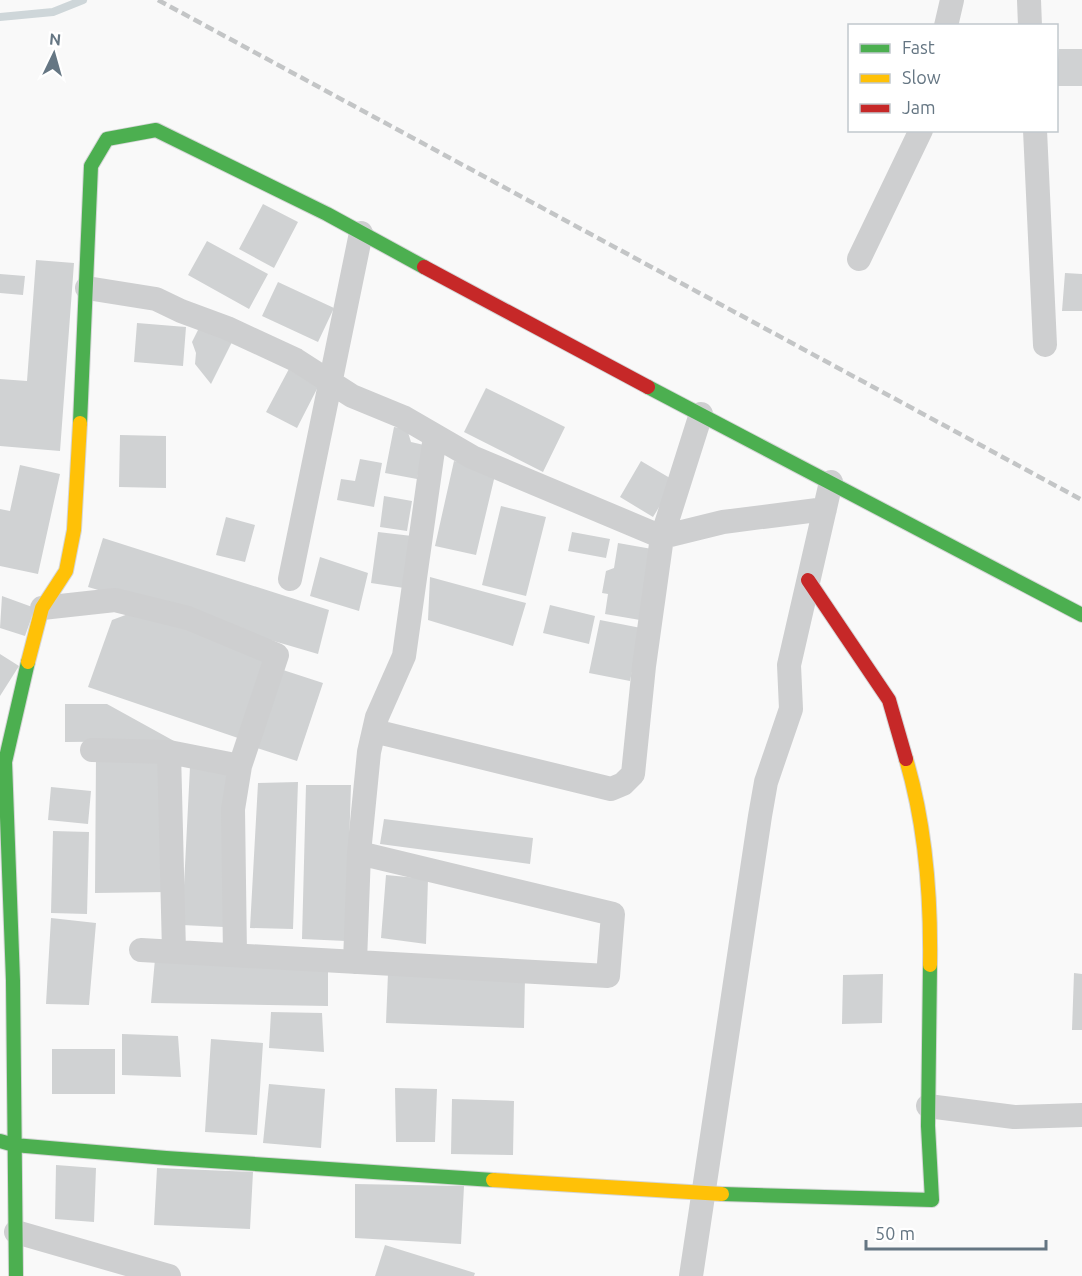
<svg xmlns="http://www.w3.org/2000/svg" width="1082" height="1276" font-family="Ubuntu,sans-serif">
<rect width="100%" height="100%" fill="#f9f9f9"/>
<g fill="none" stroke-linecap="round" stroke-linejoin="round">
<!-- stream -->
<path stroke="#ced6d9" stroke-width="8" d="M0,17L53,12L83,0"/>
</g>
<!-- building -->
<path fill="#d0d2d3" d="M1059,49H1082V86H1056Z
M263,204L298,222L274,268L239,249Z
M207,241L268,274L249,309L188,275Z
M36,260L74,263L60,451L0,446V379L27,381Z
M1065,273L1082,274V311H1062Z
M0,274L25,276L23,295L0,293Z
M278,282L334,308L318,342L262,316Z
M202,322L234,338L211,384L195,364L196,353L192,342Z
M137,323L186,327L183,366L134,362Z
M290,367L320,383L297,428L266,412Z
M486,388L565,427L543,472L464,432Z
M394,427L407,429L411,442L424,445L417,479L385,473Z
M120,435L166,436V488L119,487Z
M360,459L382,463L374,507L337,500L341,479L355,481Z
M454,461L496,471L476,555L435,546Z
M641,461L675,481L653,517L620,497Z
M20,465L60,474L38,574L0,566V509L10,511Z
M384,496L412,501L407,531L380,527Z
M501,506L546,517L526,596L482,585Z
M226,517L255,525L245,562L216,555Z
M378,532L412,536L404,588L371,583Z
M572,532L610,539L606,558L568,551Z
M103,538L329,610L318,654L88,587Z
M618,543L652,549L640,620L605,614L608,594L602,593L606,571L614,568Z
M320,557L368,573L359,611L310,596Z
M430,577L526,603L513,646L428,620Z
M2,596L35,608L25,636L0,628Z
M550,605L595,616L589,644L543,633Z
M139,610L267,655L238,738L88,687L112,620Z
M600,620L641,628L630,681L589,673Z
M0,654L19,666L0,696Z
M280,669L323,683L297,761L254,747Z
M65,704H107L174,741L65,742Z
M96,756L161,762L167,892L95,893Z
M190,767L229,773L224,927L182,925Z
M298,782L293,929L250,928L258,783Z
M306,785H351L346,941L302,939Z
M51,787L91,791L88,824L48,820Z
M384,819L533,838L530,864L380,844Z
M53,831L89,832L87,914L51,913Z
M386,875L428,879L426,944L381,938Z
M51,918L96,923L89,1005L46,1004Z
M155,959L328,969V1006L151,1003Z
M388,973L525,977L524,1028L386,1023Z
M1074,973L1082,974V1030H1072Z
M883,974L882,1023L842,1024L843,975Z
M271,1012L322,1013L324,1052L269,1048Z
M122,1034L178,1036L181,1077L122,1075Z
M211,1039L263,1043L257,1135L205,1132Z
M52,1049H115V1094H52Z
M269,1084L325,1089L321,1148L263,1143Z
M395,1088L437,1089L435,1142H396Z
M452,1099L514,1101L513,1155L451,1154Z
M56,1165L96,1168L94,1222L55,1219Z
M157,1168L253,1172L250,1229L154,1225Z
M355,1184L464,1186L461,1244L355,1238Z
M385,1245L475,1273L474,1276H375Z"/>
<g fill="none" stroke-linecap="round" stroke-linejoin="round">
<defs>
<path id="fast" d="M648,387L1082,615
M80,423L91,166L107,139L156,130L327,214L424,267
M0,1141L14,1145L166,1158L493,1180
M722,1194L932,1200L928,1126L930,965
M16,1276L13,981L5,762L28,662"/>
<path id="slow" d="M28,662L42,608L66,571L74,530L80,423
M906,759C925,823 931,899 930,965
M493,1180L722,1194"/>
<path id="jam" d="M424,267L648,387
M808,580L889,700L906,759"/>
</defs>
<!-- fast casing -->
<use href="#fast" stroke="#d5d6d7" stroke-width="16"/>
<!-- slow casing -->
<use href="#slow" stroke="#d5d6d7" stroke-width="16"/>
<!-- jam casing -->
<use href="#jam" stroke="#d5d6d7" stroke-width="16"/>
<!-- street -->
<path stroke="#cecfd0" stroke-width="24" d="M1029,0L1030,26
M946,26L952,0
M1035,130L1045,345
M859,259L921,130
M87,288L156,299L181,311L227,328L296,360L352,396L403,417L472,457L662,537L723,522L825,509
M290,579L361,233
M42,608L115,600L188,618L277,655L240,766L233,809L235,955
M374,731L611,789L623,784L633,774L644,666L662,537L701,414
M92,750L169,752L240,766
M169,752L174,951
M141,950L608,976L613,914L359,853
M355,962L359,853L369,752L377,717L404,656L435,436
M928,1106L1014,1117L1082,1115
M16,1232L169,1276
M691,1276L760,816L766,782L791,709L789,665L831,482"/>
<!-- fast -->
<use href="#fast" stroke="#4caf50" stroke-width="14"/>
<!-- slow -->
<use href="#slow" stroke="#ffc107" stroke-width="14"/>
<!-- jam -->
<use href="#jam" stroke="#c62828" stroke-width="14"/>
<!-- rail -->
<path stroke="#c3c5c6" stroke-width="4.5" stroke-dasharray="9 4.5" stroke-linecap="butt" d="M158,0L1082,500"/>
</g>
<!-- legend -->
<rect x="848" y="24" width="210" height="108" fill="#ffffff" stroke="#c1c8cd" stroke-width="1.5"/>
<rect x="860" y="44" width="30" height="9" fill="#4caf50" stroke="#c1c8cd" stroke-width="1.5"/>
<text x="902" y="54" font-size="18" fill="#657683">Fast</text>
<rect x="860" y="74" width="30" height="9" fill="#ffc107" stroke="#c1c8cd" stroke-width="1.5"/>
<text x="902" y="84" font-size="18" fill="#657683">Slow</text>
<rect x="860" y="104" width="30" height="9" fill="#c62828" stroke="#c1c8cd" stroke-width="1.5"/>
<text x="902" y="114" font-size="18" fill="#657683">Jam</text>
<!-- north arrow -->
<g transform="translate(54 54) rotate(5)" stroke="#ffffff" stroke-width="4.5" paint-order="stroke">
<path d="M0-4.5L10 22L0 15L-10 22Z" fill="#657683"/>
<text y="-9" font-size="16" font-weight="bold" text-anchor="middle" fill="#657683">N</text>
</g>
<!-- scale -->
<path d="M866 1240v9h180v-9" fill="none" stroke="#657683" stroke-width="3"/>
<text x="875" y="1240" font-size="18" fill="#657683" stroke="#ffffff" stroke-width="4.5" paint-order="stroke">50 m</text>
</svg>
